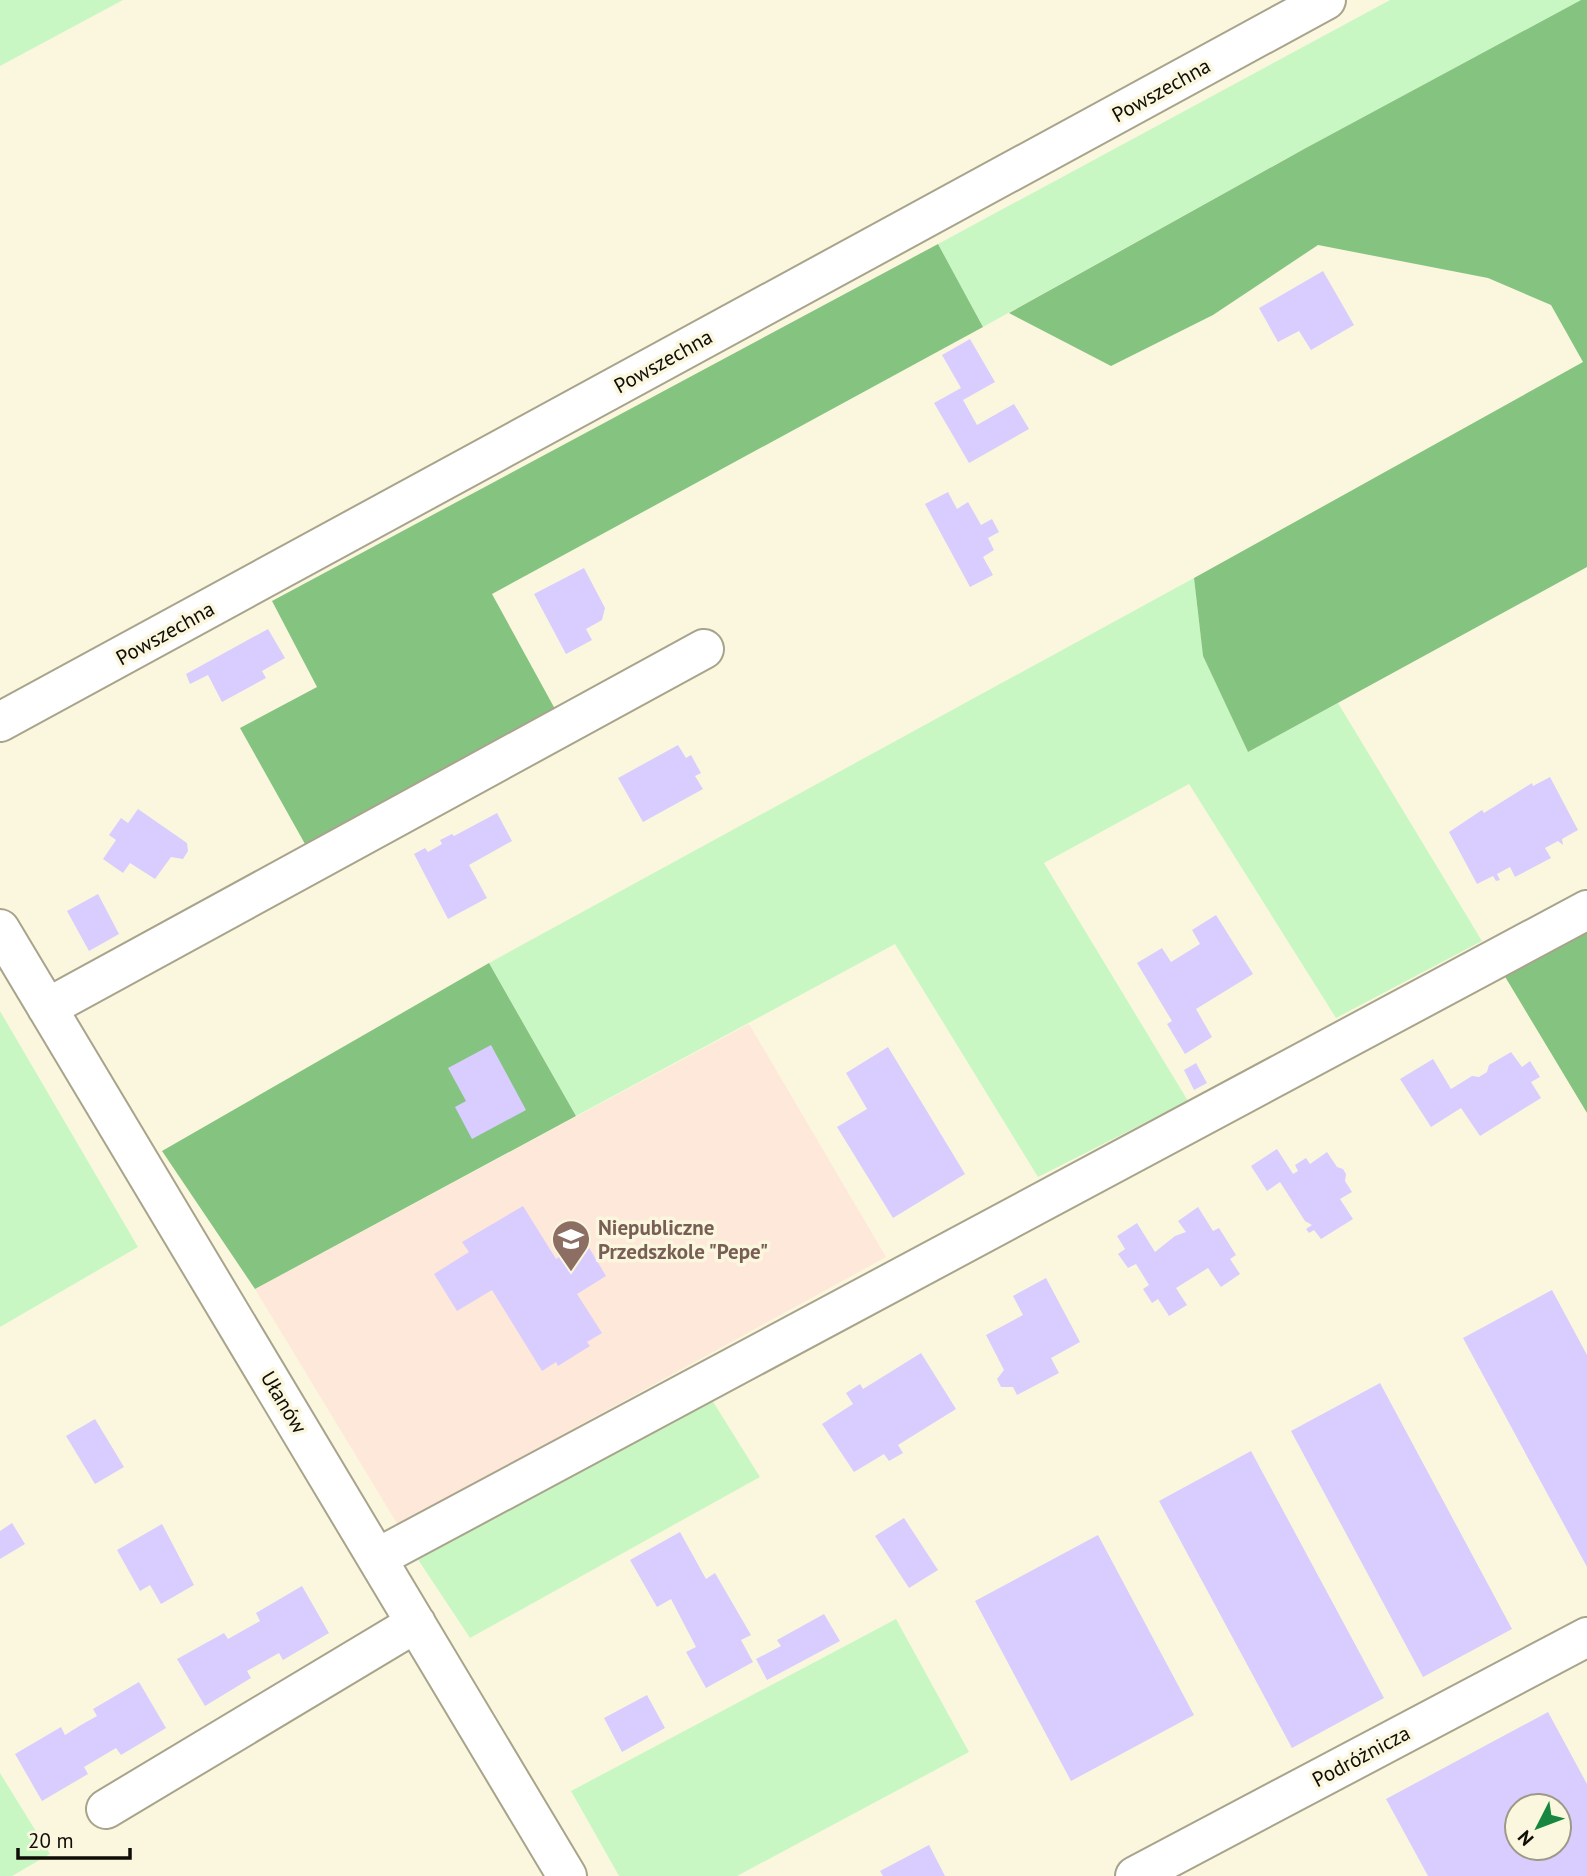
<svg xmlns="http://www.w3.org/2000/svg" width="1587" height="1876" font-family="'PT Sans',sans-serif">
<rect width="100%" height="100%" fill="#fbf7de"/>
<!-- education -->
<path fill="#fde8d9" d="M749,1024L886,1257L398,1525L255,1289Z"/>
<!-- green -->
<path fill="#c9f7c4" d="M0,0H123L0,66Z
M1390,0H1581L1304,149L983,327L938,244Z
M1194,578L1203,656L1248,752L1338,703L1482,941L1336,1018L1189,784L1044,863L1188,1101L1038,1177L895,944L576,1116L489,963Z
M0,1011L138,1247L0,1327Z
M712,1400L760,1477L470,1638L417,1558Z
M896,1619L969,1752L737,1876H619L571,1791Z
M0,1773L50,1854L12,1876H0Z"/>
<!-- forest -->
<path fill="#85c480" d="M1581,0H1587V567L1248,752L1203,656L1194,578L1583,362L1551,305L1488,278L1318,245L1213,315L1111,366L1009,313L1304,149Z
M938,244L983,327L492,594L555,709L305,844L240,728L317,687L272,601Z
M1587,930V1113L1504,975Z
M489,963L576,1116L255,1289L162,1151Z"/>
<!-- building -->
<path fill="#d8cdfe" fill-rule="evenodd" d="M1323,271L1354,325L1311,350L1299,331L1278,342L1259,308Z
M970,339L995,382L963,400L977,425L1014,404L1029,429L969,463L934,403L961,388L942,355Z
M948,492L957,509L968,502L981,525L992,519L999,532L988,538L994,550L983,557L993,575L970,587L925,504Z
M584,568L605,608L602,620L586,629L592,640L566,654L534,594Z
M268,629L285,658L262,671L266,678L222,702L208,675L190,684L186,674Z
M678,745L686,758L691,755L701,773L695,776L703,789L643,822L618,778Z
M1550,777L1578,830L1562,839L1563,845L1558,841L1545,848L1551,858L1515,877L1510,867L1497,874L1500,880L1496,881L1493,876L1477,884L1449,832L1482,810L1484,813L1532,783L1533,786Z
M138,809L187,843L188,851L183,859L171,857L155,879L130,863L123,873L103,859L116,840L109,835L121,818L128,823Z
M497,813L512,841L469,865L487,898L448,919L414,854L425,848L428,852L442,844L440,840L452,834L454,836Z
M98,894L119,934L89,951L67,911Z
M1216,915L1253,974L1196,1009L1212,1037L1185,1054L1167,1024L1172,1021L1137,963L1162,948L1171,962L1200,944L1192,930Z
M491,1045L526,1110L472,1139L455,1107L466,1101L448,1068Z
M888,1047L965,1174L893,1218L837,1127L867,1109L846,1073Z
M1511,1052L1522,1067L1530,1061L1540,1077L1531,1082L1541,1098L1480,1136L1461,1108L1431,1127L1400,1079L1433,1059L1451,1089L1472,1076L1479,1077L1487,1072L1489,1065Z
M1196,1063L1207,1083L1194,1090L1184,1070Z
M1277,1149L1293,1174L1298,1171L1295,1165L1306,1158L1310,1164L1327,1152L1337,1167L1343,1169L1346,1174L1345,1181L1352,1192L1340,1199L1353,1219L1321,1239L1314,1230L1309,1233L1306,1229L1312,1225L1305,1221L1280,1182L1267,1191L1251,1166Z
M523,1206L556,1259L585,1241L606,1276L577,1294L602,1333L587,1342L590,1346L558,1366L556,1362L542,1371L492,1290L457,1311L434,1274L469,1252L462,1242Z
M1198,1207L1213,1231L1219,1228L1236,1255L1230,1259L1240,1274L1221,1287L1208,1268L1176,1288L1187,1305L1169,1316L1158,1299L1152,1303L1143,1289L1149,1285L1136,1264L1128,1268L1118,1254L1125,1249L1117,1236L1137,1223L1155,1252L1175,1236L1186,1232L1178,1221Z
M1046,1278L1080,1342L1051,1358L1059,1373L1017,1395L1013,1387H1001L997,1379L1004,1370L986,1335L1023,1315L1013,1296Z
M1552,1290L1587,1355V1567L1463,1338Z
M921,1353L956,1409L898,1445L903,1453L889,1461L884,1454L854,1472L822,1424L853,1404L846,1393L860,1384L863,1389Z
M1380,1383L1512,1629L1423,1677L1291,1431Z
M95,1419L124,1467L95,1484L66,1436Z
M1251,1451L1384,1698L1292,1748L1159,1501Z
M904,1518L938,1570L909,1588L875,1536Z
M12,1523L25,1544L0,1559V1531Z
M162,1524L194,1585L161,1604L150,1585L140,1591L117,1550Z
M680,1532L706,1579L715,1573L751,1635L741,1640L753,1662L706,1688L686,1652L696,1647L671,1599L657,1607L630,1560Z
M1098,1535L1194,1715L1071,1781L975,1601Z
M302,1586L329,1633L283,1660L279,1653L247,1671L251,1678L205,1706L177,1659L224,1633L228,1639L260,1621L256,1613Z
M824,1614L840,1641L767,1680L756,1659L781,1646L777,1640Z
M139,1682L166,1728L121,1755L116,1748L84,1767L88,1774L42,1801L15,1754L61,1727L65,1735L81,1725L97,1716L93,1709Z
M647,1695L665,1728L622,1752L604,1718Z
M1548,1712L1587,1784V1876H1428L1386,1799ZM1517,1806H1559V1848H1517Z
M929,1845L945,1876H883L880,1871Z"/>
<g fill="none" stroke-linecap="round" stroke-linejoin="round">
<defs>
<path id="minor" d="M0,722L1326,0
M0,929L567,1876
M47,1008L704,649
M377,1558L1587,910
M106,1809L416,1623
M1135,1876L1587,1637"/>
</defs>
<!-- minor casing -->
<use href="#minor" stroke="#a8a48c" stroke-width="42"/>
<!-- minor -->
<use href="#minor" stroke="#fff" stroke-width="38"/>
</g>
<!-- icons -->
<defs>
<symbol id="school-pin" viewBox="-11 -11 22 30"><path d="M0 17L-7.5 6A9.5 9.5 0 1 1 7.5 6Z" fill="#8d6e63" stroke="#fbf7de"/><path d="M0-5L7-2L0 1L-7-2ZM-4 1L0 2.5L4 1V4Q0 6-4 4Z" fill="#fff"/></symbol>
</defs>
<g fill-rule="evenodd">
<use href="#school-pin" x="549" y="1217" width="44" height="60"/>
</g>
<g text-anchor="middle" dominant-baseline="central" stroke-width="7" stroke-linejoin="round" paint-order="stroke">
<!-- street labels -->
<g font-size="21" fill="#0f0d06" stroke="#fbf7de">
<text transform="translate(1161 90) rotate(-29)">Powszechna</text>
<text transform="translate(663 361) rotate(-29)">Powszechna</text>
<text transform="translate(165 633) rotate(-29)">Powszechna</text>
<text transform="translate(284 1402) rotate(59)">Ułanów</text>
<text transform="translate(1361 1756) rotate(-28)">Podróżnicza</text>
</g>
<!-- education labels -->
<g font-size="21" font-weight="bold" fill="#785e54" stroke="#fbf7de" text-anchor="start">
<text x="598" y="1227">Niepubliczne<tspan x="598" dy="24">Przedszkole "Pepe"</tspan></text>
</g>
</g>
<!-- north arrow -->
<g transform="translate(1538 1827) rotate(228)"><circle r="33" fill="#fbf7de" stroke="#9d9988" stroke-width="2"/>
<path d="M0-5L12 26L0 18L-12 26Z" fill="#17873f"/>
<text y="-10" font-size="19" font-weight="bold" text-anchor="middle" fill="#0f0d06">N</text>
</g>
<!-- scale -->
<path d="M18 1848v10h112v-10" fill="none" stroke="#0f0d06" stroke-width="3.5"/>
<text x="28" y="1848" font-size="21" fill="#0f0d06" stroke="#fbf7de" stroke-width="5" paint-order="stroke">20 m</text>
</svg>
